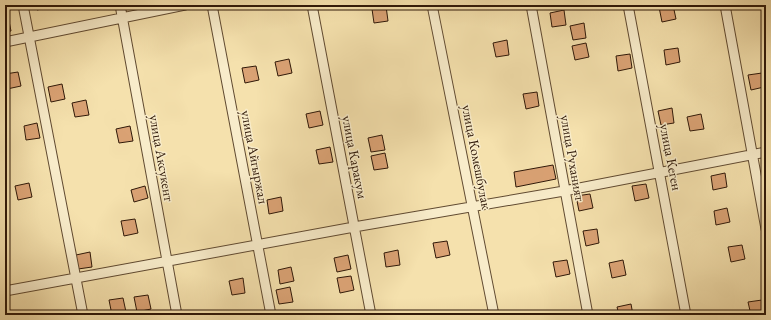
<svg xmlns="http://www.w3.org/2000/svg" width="771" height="320" font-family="'EB Garamond',serif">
<rect width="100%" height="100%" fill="#f5e1ad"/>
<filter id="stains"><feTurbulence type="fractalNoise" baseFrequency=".005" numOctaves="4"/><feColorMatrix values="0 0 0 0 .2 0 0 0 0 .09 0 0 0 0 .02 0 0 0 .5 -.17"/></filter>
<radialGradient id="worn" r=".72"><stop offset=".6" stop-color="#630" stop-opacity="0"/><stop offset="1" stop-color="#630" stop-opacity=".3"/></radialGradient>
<!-- building -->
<path fill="#daa274" stroke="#2f1808" d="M36,5H50V7L37,10Z
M673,5L676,19L662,22L659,7Z
M386,6L388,21L374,23L372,9Z
M564,10L566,25L552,27L550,13Z
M8,16L11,31L5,32V17Z
M584,23L586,38L573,40L570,26Z
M507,40L509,55L496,57L493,43Z
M586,43L589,57L575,60L572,46Z
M678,48L680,62L666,65L664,50Z
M630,54L632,68L618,71L616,56Z
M289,59L292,73L278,76L275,62Z
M256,66L259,80L245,83L242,68Z
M18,72L21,86L7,89L5,74Z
M762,73L764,87L751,90L748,75Z
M62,84L65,99L51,102L48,87Z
M537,92L539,106L526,109L523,94Z
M86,100L89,115L75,117L72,103Z
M672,108L674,123L661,125L658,111Z
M320,111L323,125L309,128L306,114Z
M701,114L704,129L690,131L687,117Z
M37,123L40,138L26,140L24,126Z
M130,126L133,141L119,143L116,129Z
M382,135L385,150L371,152L368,138Z
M330,147L333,162L319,164L316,150Z
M385,153L388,168L374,170L371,156Z
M553,165L556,179L516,187L514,172Z
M725,173L727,187L713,190L711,176Z
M29,183L32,197L18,200L15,186Z
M646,184L649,198L635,201L632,186Z
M145,186L148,198L134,202L131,190Z
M590,194L593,208L579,211L576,196Z
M281,197L283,211L269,214L267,200Z
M727,208L730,222L716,225L714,211Z
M135,219L138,233L124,236L121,221Z
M597,229L599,243L586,246L583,231Z
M447,241L450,255L436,258L433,243Z
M742,245L745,259L731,262L728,247Z
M398,250L400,265L386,267L384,253Z
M90,252L92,267L78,269L76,255Z
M348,255L351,269L337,272L334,258Z
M567,260L570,274L556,277L553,262Z
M623,260L626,275L612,278L609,263Z
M291,267L294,281L280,284L278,270Z
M351,276L354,290L340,293L337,278Z
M243,278L245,293L232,295L229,281Z
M290,287L293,302L279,304L276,290Z
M148,295L151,309L137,312L134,297Z
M123,298L126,312L112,315L109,300Z
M762,300L765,314L751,315L748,302Z
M631,304L633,315H619L617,307Z"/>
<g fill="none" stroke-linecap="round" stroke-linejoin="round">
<defs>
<path id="minor" d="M23,5L83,315
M120,5L177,315
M212,5L271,315
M312,5L371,315
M432,5L494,315
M531,5L588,315
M628,5L686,315
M725,5L766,229
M5,42L185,5
M5,291L354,227L564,191L766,152"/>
</defs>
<!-- minor casing -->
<use href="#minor" stroke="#604a31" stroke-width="11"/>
<!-- minor -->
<use href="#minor" stroke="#f8ecca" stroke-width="9"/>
</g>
<g text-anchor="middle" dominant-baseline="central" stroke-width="3" stroke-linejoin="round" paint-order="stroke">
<!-- street labels -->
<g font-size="14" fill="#2f1808" stroke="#f8ecca">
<text transform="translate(255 157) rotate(79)">улица Айгыржал</text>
<text transform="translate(355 157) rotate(79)">улица Каракум</text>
<text transform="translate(477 157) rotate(79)">улица Комешбулак</text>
<text transform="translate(671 157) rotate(79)">улица Кеген</text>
<text transform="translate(162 158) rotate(80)">улица Аксукент</text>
<text transform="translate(573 158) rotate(80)">улица Руханият</text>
</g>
</g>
<!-- margin -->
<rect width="771" height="320" fill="none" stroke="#f5e1ad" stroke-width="20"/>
<rect x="6" y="6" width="759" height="308" fill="none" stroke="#2f1808" stroke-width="2"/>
<rect x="10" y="10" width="751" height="300" fill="none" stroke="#2f1808"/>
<rect width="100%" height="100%" filter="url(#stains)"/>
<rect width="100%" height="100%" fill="url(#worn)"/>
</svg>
